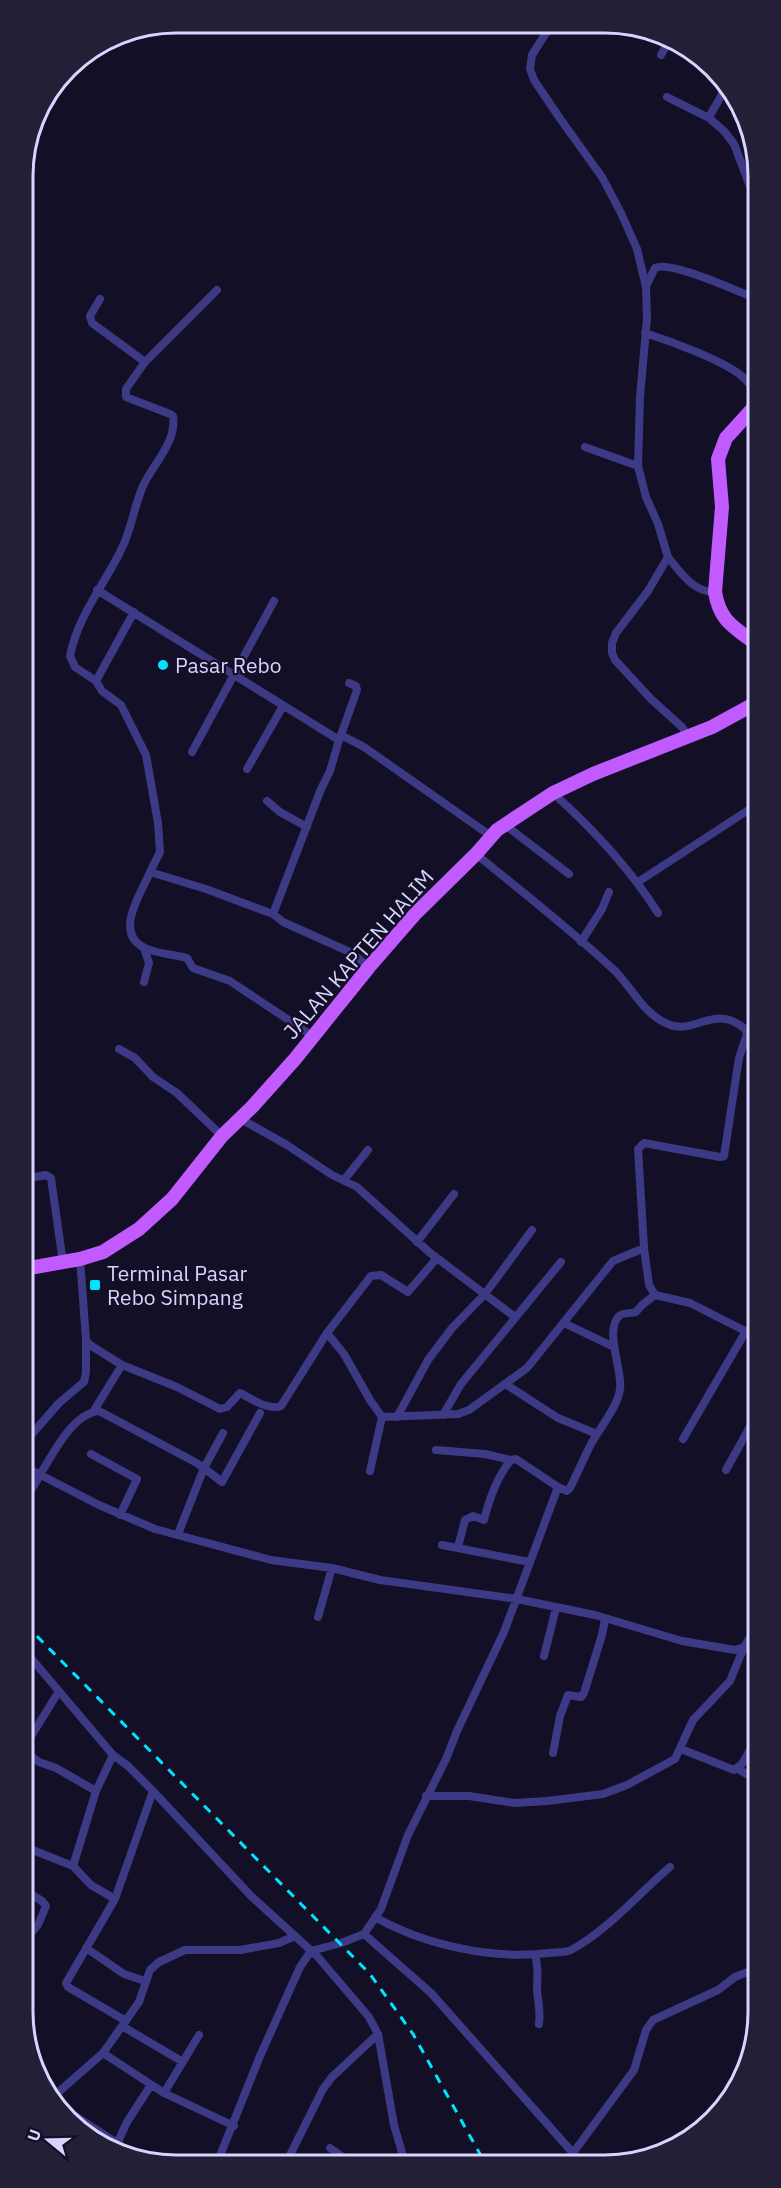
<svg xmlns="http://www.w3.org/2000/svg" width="781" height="2188" font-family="'IBM Plex Sans',sans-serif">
<rect width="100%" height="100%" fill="#130f26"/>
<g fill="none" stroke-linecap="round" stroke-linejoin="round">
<!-- minor -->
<path stroke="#3d3a85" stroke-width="8" d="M551,25L532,55L530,69L534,80L561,120L602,177L621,213L637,249L646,287L647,318L640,397L638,466L646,497L658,524L668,557L648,591L616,633L612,643V653L615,660L651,699L682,727L688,736
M661,55L668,43
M702,61L723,88C723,98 713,107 709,118L724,131L734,144L756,202
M667,97L709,118
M646,286L655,268C669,260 732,289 750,296
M100,299L90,316L92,323L145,362L126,389V397L170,414L173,416C177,442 153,464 143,486C134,506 132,528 122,548C105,584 78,615 70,656L75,667L96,681L102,691L121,705L146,755L158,823L160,852L150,872L206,889L273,914L283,922L352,953L369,967
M645,333C670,341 726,361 744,378C748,382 752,388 756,392
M145,362L217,290
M585,447L638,466
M668,557C680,572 694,593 715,592
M97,590L339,740L341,735L364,747L491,836
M96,681L134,612
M341,735L357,690L356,686L349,683
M192,752L274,601
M247,769L283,706
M553,793C593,829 629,867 658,913
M267,801L280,812L307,827
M505,825L569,874
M476,854C522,892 570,929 614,970C630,985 640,1008 660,1020C693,1042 711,1000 745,1029L747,1034L739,1058L724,1156L720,1157L644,1143L638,1149L644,1248
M150,872C141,894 113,933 145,948C157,954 174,954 187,958L193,968L230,981L314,1037
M638,882L756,805
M273,914L321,789L330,771L339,740
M581,942L602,909L609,892
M144,982L149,963L144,948
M119,1049L135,1058L153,1077L177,1093L222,1136
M239,1118L287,1145L332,1175L357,1187L429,1252L515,1317
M24,1179L46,1175L51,1178L63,1263
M344,1180L368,1150
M417,1242L454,1194
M80,1259L86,1340L90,1345L122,1365L177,1387L220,1409L227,1407L240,1393C251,1398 268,1411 281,1406L327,1333L371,1276L381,1275L408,1292L437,1258
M564,1323L614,1347
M327,1333L344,1354L370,1400L382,1417L458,1414L469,1410L527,1368L613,1261L644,1248L649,1285L655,1295L690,1303L757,1337
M507,1385L558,1418L597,1434
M93,1412L122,1365
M443,1415L461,1384L561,1262
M397,1417L428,1360L452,1328L485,1294L532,1230
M223,1433L204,1468L222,1482L260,1413
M683,1439L746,1331
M25,1442L59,1403L84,1382L86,1372V1340
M436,1450L485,1454L511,1460
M91,1454L137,1479L120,1515
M25,1467L99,1505L155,1529L271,1560L332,1568L380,1580L517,1599L595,1615L682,1641L735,1650L744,1647L758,1625
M726,1470L757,1414
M370,1471L382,1417
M25,1499C43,1476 66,1414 99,1411L195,1462L204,1468L178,1534
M442,1545L529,1562
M458,1547L465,1520L473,1516L484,1520C489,1500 498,1475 511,1460L516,1459L558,1487
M318,1617L332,1568
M25,1651L113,1755L128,1766L153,1791L251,1896L317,1956L369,2017L378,2034L394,2125L405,2163
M544,1656L556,1608
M25,1746L59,1691
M681,1749L734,1770L742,1764L758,1736
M25,1752L39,1762L56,1768L96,1791
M553,1753L560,1716L568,1695L581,1697L584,1693L602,1635L605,1619
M738,1769L758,1781
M426,1796H469L515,1803L547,1801L603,1794L627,1785L675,1759L693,1720L730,1681L744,1647
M25,1847L73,1866L91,1885L115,1899
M73,1866L96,1791L113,1755
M375,1917C424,1945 493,1960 549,1953C556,1952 565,1953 571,1950C608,1930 638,1894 670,1867
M364,1934L381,1909L408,1835L446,1759L457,1731L504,1632L558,1487L567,1491L570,1488C577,1474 583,1460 590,1446C598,1430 618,1407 620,1389C623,1371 604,1331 619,1316C623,1312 631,1314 636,1312L642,1305L655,1295
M25,1940L38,1925L46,1906L42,1901L26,1891
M86,1948L124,1974L145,1981
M535,1955C539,1967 537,1977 537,1990C538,2002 541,2012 539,2024
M126,2021L68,1987L66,1983L115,1899L153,1791
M122,2026L183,2062
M103,2053L164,2093L234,2126
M164,2093L199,2035
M54,2096L103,2053L139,2002L150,1970L159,1962L185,1950H240L279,1943L295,1936
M60,2106L148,2163
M117,2144L127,2122L151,2085
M330,2148L351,2163
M573,2153L634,2070L646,2030L653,2020L718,1990L735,1977L758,1968
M290,2155L323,2089L332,2077L378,2034
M217,2163L260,2056L300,1967L311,1951L341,1943L364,1934L431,1993L573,2153L577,2162"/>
<!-- primary -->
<path stroke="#c25bff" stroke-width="14" d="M756,405L726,438L718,459L722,507L715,592C720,622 734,627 756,644
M24,1269L80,1259L103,1252L139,1229L172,1199L222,1136L252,1107L295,1059L369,967L416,913L476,854L497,830L553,793L593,774L712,727L756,703"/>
<!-- rail -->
<path stroke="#00e5ff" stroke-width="3" stroke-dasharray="9 8" stroke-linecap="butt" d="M25,1624L370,1974L413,2034L485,2163"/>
</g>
<!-- markers -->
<g fill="#00e5ff" stroke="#130f26" stroke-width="2">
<circle cx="163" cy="665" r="6"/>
<rect x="89" y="1279" width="12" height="12" rx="3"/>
</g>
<g text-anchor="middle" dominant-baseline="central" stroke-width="4.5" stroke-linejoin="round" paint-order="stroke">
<!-- poi labels -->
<g font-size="21" fill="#d9d4ff" stroke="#130f26" text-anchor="start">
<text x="175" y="665">Pasar Rebo</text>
<text x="107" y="1273">Terminal Pasar<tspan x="107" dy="24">Rebo Simpang</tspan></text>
</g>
<!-- street labels -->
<g font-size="21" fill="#d9d4ff" stroke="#130f26">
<text transform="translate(358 954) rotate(-49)">JALAN KAPTEN HALIM</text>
</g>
</g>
<!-- crop -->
<path d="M0 0H781V2188H0ZM176 33H605A143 143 0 0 1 748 176V2012A143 143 0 0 1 605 2155H176A143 143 0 0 1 33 2012V176A143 143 0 0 1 176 33Z" fill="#231f37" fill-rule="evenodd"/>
<path fill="none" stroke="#d9d4ff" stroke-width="3" d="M176 33H605A143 143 0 0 1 748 176V2012A143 143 0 0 1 605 2155H176A143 143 0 0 1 33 2012V176A143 143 0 0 1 176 33Z"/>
<!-- north arrow -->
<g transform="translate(48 2140) rotate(289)" stroke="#130f26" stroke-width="4.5" paint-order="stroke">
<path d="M0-4.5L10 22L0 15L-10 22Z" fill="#d9d4ff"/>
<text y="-9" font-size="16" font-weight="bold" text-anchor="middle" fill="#d9d4ff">U</text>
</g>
</svg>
